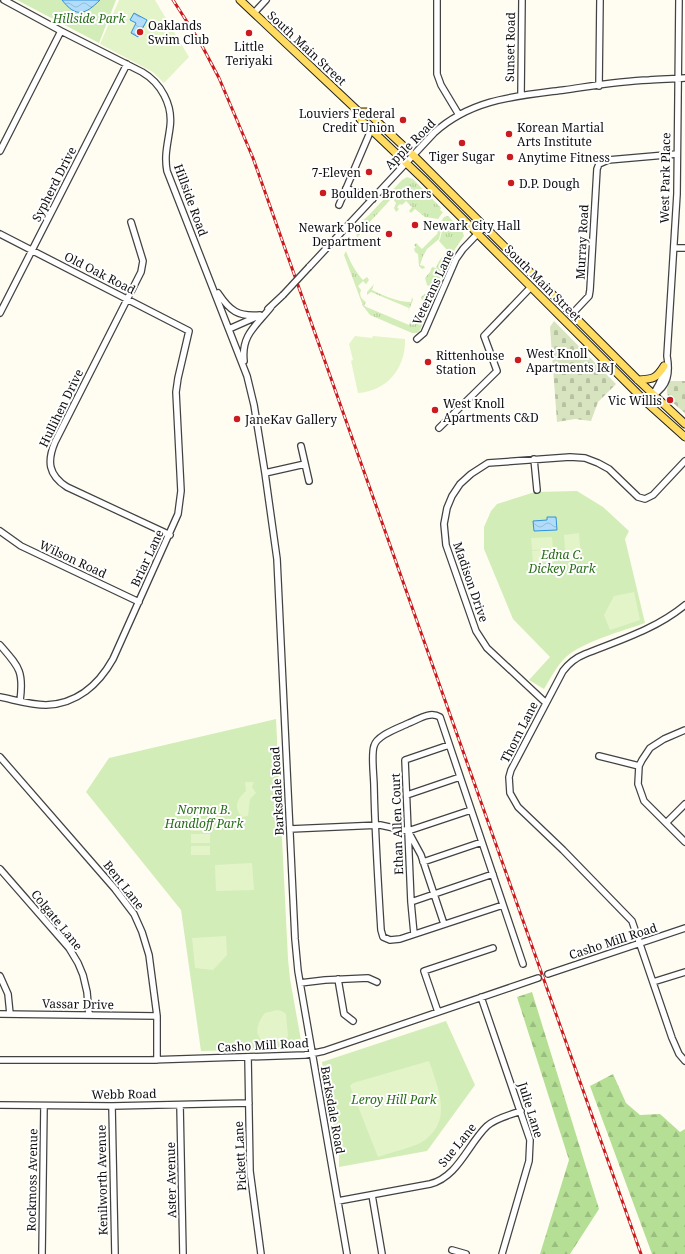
<svg xmlns="http://www.w3.org/2000/svg" width="685" height="1254" font-family="'Noto Serif',serif">
<defs>
<pattern id="grass-tufts" width="24" height="20" patternUnits="userSpaceOnUse"><rect width="24" height="20" fill="#d2edb7"/><path d="M3 7l-1-3M5 7V3M7 7l1-3M15 17l-1-3M17 17v-4M19 17l1-3" fill="none" stroke="#b3ca9c"/></pattern>
<pattern id="forest-firs" width="22" height="20" patternUnits="userSpaceOnUse"><rect width="22" height="20" fill="#b4df94"/><path d="M5 1l3.5 6h-7zM16 11l3.5 6h-7z" fill="#9abe7e"/></pattern>
<pattern id="cemetery-stones" width="16" height="16" patternUnits="userSpaceOnUse"><rect width="16" height="16" fill="#d7e4bf"/><path d="M2 7V4a2 2 0 0 1 4 0v3zM10 15v-3a2 2 0 0 1 4 0v3z" fill="#b7c2a3"/></pattern>
<pattern id="water-waves" width="16" height="10" patternUnits="userSpaceOnUse"><rect width="16" height="10" fill="#b1ddfb"/><path d="M0 5q4-4 8 0t8 0" fill="none" stroke="#97bcd6"/></pattern>
</defs>
<rect width="100%" height="100%" fill="#fffdf1"/>
<!-- grass -->
<path fill="url(#grass-tufts)" d="M407,177L413,179L441,208L440,210L443,212L438,219L425,217L415,209L411,213L409,211L412,207L406,201L402,205L400,204L397,207L399,209L396,212L394,208L396,203L392,198L367,225L357,238L356,226L368,216L402,180Z
M448,216L462,230L464,236L455,249L438,288H433L427,285L425,278L430,272L432,267L436,268L439,261L448,251L439,241L440,239L443,227L440,223L444,217Z
M441,225L442,226L439,239L427,249L423,256L420,265L424,266L425,268L422,269L419,266L418,254L415,252L414,249L416,247L414,245L416,243L422,249L438,233L431,227Z
M346,251C350,262 355,271 363,280L367,277L369,280L366,284L363,281L358,286L361,290C359,295 361,299 366,302L364,306L409,325L411,319L417,321L425,302L421,299V297L425,294C429,294 432,296 433,300L420,330L417,333H412L370,315L363,306L344,255Z
M374,284L372,290C385,296 397,302 411,302L412,297L413,300L408,312L409,308L371,292L367,295V292Z"/>
<!-- forest -->
<path fill="url(#forest-firs)" d="M532,992L599,1209L570,1254H540L569,1160L517,997Z
M613,1074L626,1103L640,1115L660,1114L680,1132L685,1129V1254H652L590,1086Z"/>
<!-- cemetery -->
<path fill="url(#cemetery-stones)" d="M554,321L616,384L598,402L591,421L575,419L557,422L550,327Z
M670,381H685V413C674,403 661,397 670,381Z"/>
<!-- park -->
<path fill="#d2edb7" d="M17,0H116L99,43Z
M577,491L603,507L629,531L625,539L645,623C623,631 581,642 565,658C556,667 550,679 544,689L529,680L550,657L513,619L484,549V527L491,511L497,504L535,492Z
M276,719L288,959L290,979L302,1046L300,1048L296,1049L201,1051L181,910L86,792L109,758Z
M446,1021L475,1085L427,1151L339,1167V1154L328,1096C330,1089 327,1086 325,1079C324,1074 323,1068 322,1062Z"/>
<!-- pitch -->
<path fill="#e4f4c9" d="M119,0H155L189,57L164,83L153,72L100,44Z
M355,336L372,338L373,336L405,339C406,367 388,391 358,393L351,361L353,360L349,344Z
M579,533L581,560L566,561L564,535Z
M552,537L553,549L532,550L531,538Z
M553,549L554,562L533,563L532,551Z
M634,592L640,620L610,630L604,615L614,596Z
M245,782H254L252,787L256,793L250,799L248,816L242,817C233,808 237,799 246,791Z
M191,822H210V831H191Z
M191,834H210V843H191Z
M191,846H210V855H191Z
M252,863L254,890L216,891L215,865Z
M226,936L227,955L213,970L195,968L192,938Z
M277,1010L282,1011L286,1014L288,1036L286,1039L284,1040L263,1041C253,1034 258,1021 265,1013Z
M429,1061C438,1089 454,1121 422,1142C413,1147 389,1153 378,1157L350,1086L353,1083Z"/>
<!-- water -->
<path fill="url(#water-waves)" stroke="#3292d8" d="M62,0H100C85,15 76,18 62,0Z
M134,13L147,20L138,37L131,33L136,23L130,20Z
M547,517H556L557,530L534,531L533,521L547,520Z"/>
<g fill="none" stroke-linecap="round" stroke-linejoin="round">
<!-- minor-tunnel -->
<path stroke="#dbd9cf" stroke-width="5.5" stroke-dasharray="5.5 3" stroke-linecap="butt" d="M538,978L548,974"/>
<defs>
<path id="minor" d="M4,0L61,31L142,72C161,83 173,105 170,127C168,143 164,155 167,171L247,376L254,405L265,473L277,559L295,939L298,971L347,1254
M437,0V74L441,85L459,115
M254,13L266,0
M599,86L600,0
M521,95L522,0
M0,151L61,31
M346,188L373,199
M339,205L371,130
M131,222L143,261L141,272L55,442C47,461 48,475 67,487L170,535
M0,234L189,331L178,378L176,392L181,491L178,514L113,659C99,684 77,704 46,705C31,705 15,700 0,697
M674,248H685
M309,267L434,133C471,99 516,96 564,90C592,86 620,81 649,80C661,79 673,79 685,78
M218,293C230,311 238,317 260,315
M268,309L283,295
M0,313L127,64
M572,314L589,296L590,290L597,169L599,164L608,160L677,154
M229,329L256,317
M417,339L424,333L456,259L463,249L484,227
M244,361C241,335 256,326 271,307
M653,395C668,386 670,373 667,356L677,194L679,0
M646,402C656,392 663,380 664,366
M439,428L497,371L484,336L531,287
M301,446L309,481
M534,459L537,490
M265,473L305,464
M0,531L21,546L139,602
M685,605C656,629 620,640 585,654C575,658 569,663 563,671L511,770L509,777L510,793L518,807L563,850L632,921L672,1038L679,1054L685,1061
M0,645C19,667 24,671 20,701
M546,703L487,648L476,631L446,545L444,524L447,508L452,496L460,484L471,474L488,463L570,457L585,458L598,463L609,469L638,497L645,499L653,495L685,461
M685,730L664,739L650,748L642,760L639,766L638,784L644,801L685,842
M599,756L639,766
M0,757L115,889L134,914L142,932L149,955L157,1016V1060
M407,795L460,777
M666,823L685,804
M290,829L380,825L408,831L421,855L444,924
M408,831L471,810
M423,862L482,842
M0,869L69,948L78,963L83,975L87,992L89,1015
M411,902L493,874
M503,905L400,939L390,940L383,937L381,930C378,882 375,834 374,786C374,777 371,755 374,746C377,735 399,728 409,723C419,719 430,711 440,717L523,964
M414,934L411,902L405,760L449,745
M548,974L685,928
M0,976L8,994L10,1014
M338,979L344,1014L353,1021
M653,982L685,972
M300,983L325,980L368,978L377,982
M481,997L530,1140L529,1161L502,1254
M438,1012L424,971L493,948
M0,1014L157,1016
M248,1057L250,1171L261,1254
M0,1060H149L305,1055L324,1051L538,978
M0,1105L112,1106L249,1103
M180,1105L183,1254
M112,1106L115,1254
M372,1195L382,1254
M338,1201L430,1184C458,1177 468,1144 487,1126C496,1118 510,1115 521,1111
M452,1250L466,1254
M42,1254L44,1106"/>
<path id="major" d="M240,0L359,112H367L413,155L638,380L685,424
M359,112L360,119L423,179L646,402L685,437
M638,380C653,379 656,379 664,366"/>
</defs>
<!-- minor casing -->
<use href="#minor" stroke="#424242" stroke-width="8"/>
<!-- major casing -->
<use href="#major" stroke="#202020" stroke-width="9"/>
<!-- minor -->
<use href="#minor" stroke="#fff" stroke-width="5.5"/>
<!-- major -->
<use href="#major" stroke="#ffdc61" stroke-width="7"/>
<defs>
<path id="rail" d="M173,0L200,42L219,78L253,158L641,1254"/>
</defs>
<!-- rail casing -->
<use href="#rail" stroke="#cb1b1f" stroke-width="3"/>
<!-- rail -->
<use href="#rail" stroke="#fff" stroke-width="1.5" stroke-dasharray="4.5" stroke-linecap="butt"/>
<defs>
<path id="minor-bridge" d="M283,295L309,267"/>
</defs>
<!-- minor-bridge casing -->
<use href="#minor-bridge" stroke="#424242" stroke-width="8" stroke-linecap="butt"/>
<!-- minor-bridge -->
<use href="#minor-bridge" stroke="#fff" stroke-width="5.5"/>
</g>
<!-- markers -->
<g fill="#cb1b1f" stroke="#fff" stroke-width="1.5">
<circle cx="140" cy="32" r="4"/>
<circle cx="249" cy="33" r="4"/>
<circle cx="403" cy="120" r="4"/>
<circle cx="509" cy="134" r="4"/>
<circle cx="462" cy="143" r="4"/>
<circle cx="510" cy="157" r="4"/>
<circle cx="369" cy="172" r="4"/>
<circle cx="511" cy="183" r="4"/>
<circle cx="323" cy="193" r="4"/>
<circle cx="415" cy="225" r="4"/>
<circle cx="389" cy="234" r="4"/>
<circle cx="518" cy="360" r="4"/>
<circle cx="428" cy="362" r="4"/>
<circle cx="670" cy="400" r="4"/>
<circle cx="435" cy="410" r="4"/>
<circle cx="237" cy="419" r="4"/>
</g>
<g text-anchor="middle" dominant-baseline="central" stroke-width="4" stroke-linejoin="round" paint-order="stroke">
<!-- park labels -->
<g font-size="12" font-style="italic" fill="#286d19" stroke="#fff">
<text x="89" y="18">Hillside Park</text>
<text x="562" y="554">Edna C.<tspan x="562" dy="14">Dickey Park</tspan></text>
<text x="204" y="809">Norma B.<tspan x="204" dy="14">Handloff Park</tspan></text>
<text x="394" y="1099">Leroy Hill Park</text>
</g>
<!-- poi labels -->
<g font-size="12" fill="#0f0f0f" stroke="#fff" text-anchor="start">
<text x="148" y="25">Oaklands<tspan x="148" dy="14">Swim Club</tspan></text>
<text x="249" y="46" text-anchor="middle">Little<tspan x="249" dy="14">Teriyaki</tspan></text>
<text x="395" y="113" text-anchor="end">Louviers Federal<tspan x="395" dy="14">Credit Union</tspan></text>
<text x="517" y="127">Korean Martial<tspan x="517" dy="14">Arts Institute</tspan></text>
<text x="462" y="156" text-anchor="middle">Tiger Sugar</text>
<text x="518" y="157">Anytime Fitness</text>
<text x="361" y="172" text-anchor="end">7-Eleven</text>
<text x="519" y="183">D.P. Dough</text>
<text x="331" y="193">Boulden Brothers</text>
<text x="423" y="225">Newark City Hall</text>
<text x="381" y="227" text-anchor="end">Newark Police<tspan x="381" dy="14">Department</tspan></text>
<text x="526" y="353">West Knoll<tspan x="526" dy="14">Apartments I&amp;J</tspan></text>
<text x="436" y="355">Rittenhouse<tspan x="436" dy="14">Station</tspan></text>
<text x="662" y="400" text-anchor="end">Vic Willis</text>
<text x="443" y="403">West Knoll<tspan x="443" dy="14">Apartments C&amp;D</tspan></text>
<text x="245" y="419">JaneKav Gallery</text>
</g>
<!-- street labels -->
<g font-size="12" fill="#0f0f0f" stroke="#fff">
<text transform="translate(510 47) rotate(-89)">Sunset Road</text>
<text transform="translate(307 48) rotate(43)">South Main Street</text>
<text transform="translate(410 144) rotate(-45)">Apple Road</text>
<text transform="translate(665 178) rotate(-89)">West Park Place</text>
<text transform="translate(54 184) rotate(-63)">Sypherd Drive</text>
<text transform="translate(191 200) rotate(70)">Hillside Road</text>
<text transform="translate(582 242) rotate(-87)">Murray Road</text>
<text transform="translate(100 273) rotate(27)">Old Oak Road</text>
<text transform="translate(543 283) rotate(45)">South Main Street</text>
<text transform="translate(433 287) rotate(-65)">Veterans Lane</text>
<text transform="translate(61 408) rotate(-64)">Hullihen Drive</text>
<text transform="translate(147 558) rotate(-65)">Briar Lane</text>
<text transform="translate(73 559) rotate(25)">Wilson Road</text>
<text transform="translate(471 582) rotate(71)">Madison Drive</text>
<text transform="translate(519 732) rotate(-63)">Thorn Lane</text>
<text transform="translate(277 791) rotate(-93)">Barksdale Road</text>
<text transform="translate(397 824) rotate(-92)">Ethan Allen Court</text>
<text transform="translate(124 885) rotate(52)">Bent Lane</text>
<text transform="translate(57 920) rotate(51)">Colgate Lane</text>
<text transform="translate(613 941) rotate(-18)">Casho Mill Road</text>
<text transform="translate(78 1004) rotate(1)">Vassar Drive</text>
<text transform="translate(263 1045) rotate(-3)">Casho Mill Road</text>
<text transform="translate(124 1094) rotate(-1)">Webb Road</text>
<text transform="translate(333 1110) rotate(80)">Barksdale Road</text>
<text transform="translate(531 1110) rotate(73)">Julie Lane</text>
<text transform="translate(457 1145) rotate(-51)">Sue Lane</text>
<text transform="translate(240 1156) rotate(-93)">Pickett Lane</text>
<text transform="translate(32 1180) rotate(-89)">Rockmoss Avenue</text>
<text transform="translate(102 1180) rotate(-91)">Kenilworth Avenue</text>
<text transform="translate(171 1180) rotate(-91)">Aster Avenue</text>
</g>
</g>
</svg>
